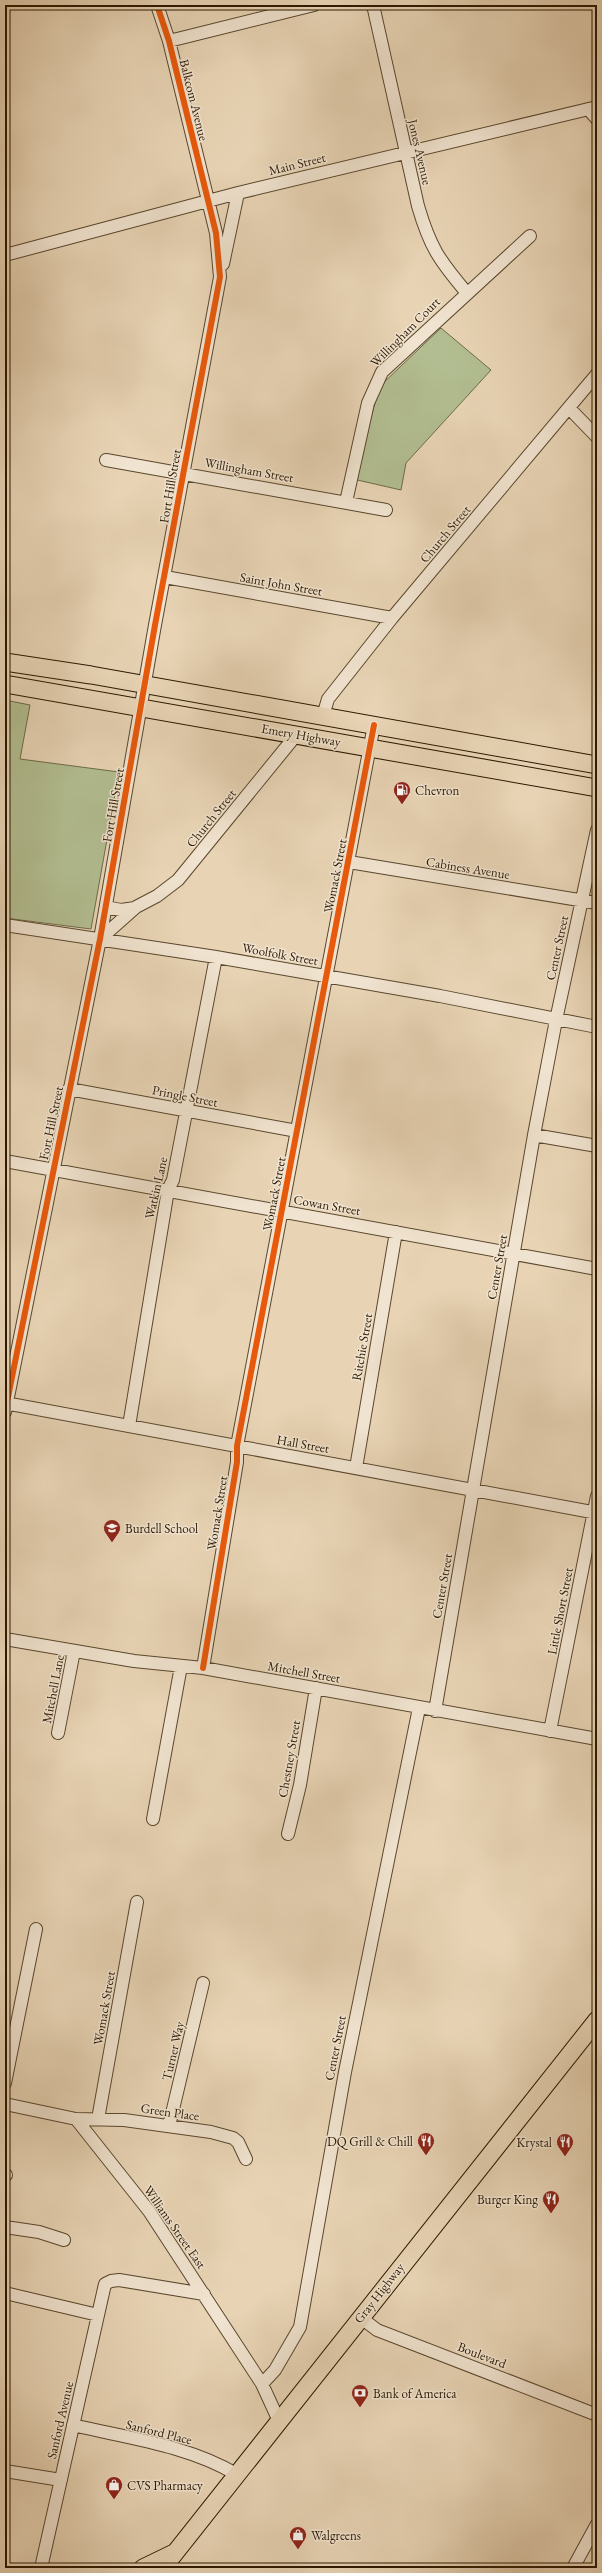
<svg xmlns="http://www.w3.org/2000/svg" width="602" height="2573" font-family="'EB Garamond',serif">
<rect width="100%" height="100%" fill="#e8d4b5"/>
<filter id="stains"><feTurbulence type="fractalNoise" baseFrequency=".005" numOctaves="4"/><feColorMatrix values="0 0 0 0 .2 0 0 0 0 .09 0 0 0 0 .02 0 0 0 .5 -.17"/></filter>
<radialGradient id="worn" r=".72"><stop offset=".6" stop-color="#630" stop-opacity="0"/><stop offset="1" stop-color="#630" stop-opacity=".3"/></radialGradient>
<!-- green -->
<path fill="#b2be91" stroke="#6e6b48" d="M441,328L491,370L406,463L401,490L353,479L380,386Z
M5,700L30,705L20,759L119,772L91,929L5,918Z"/>
<g fill="none" stroke-linecap="round" stroke-linejoin="round">
<defs>
<path id="minor" d="M373,5L418,206C430,247 439,260 466,292
M169,41L314,5
M588,109L597,119
M5,255L238,193L597,107
M223,264L238,193
M569,408L597,437
M106,460L386,510
M346,502L368,403L382,372L530,236
M165,577L392,618
M323,716L328,699L392,618L597,374
M349,862L597,903
M106,907L121,910L135,908
M5,925L216,957L440,996L597,1027
M100,939L136,907L157,896L178,880L297,734
M69,1089L297,1131
M534,1135L597,1146
M5,1161L597,1269
M5,1403L597,1513
M5,1412L100,939L155,625L220,277L216,233L169,41L157,5
M129,1426L168,1190L173,1180L216,957
M356,1468L396,1232
M5,1639L134,1661L203,1668L597,1739
M203,1668L237,1462V1446L374,725
M435,1711L534,1135L556,1020L597,830
M550,1731L597,1496
M58,1733L74,1651
M153,1819L181,1666
M288,1834L300,1785L316,1688
M5,2083L36,1929
M5,2104L76,2119L149,2211L262,2384L279,2421
M76,2119L124,2120L211,2132L233,2138L238,2142L246,2159
M98,2119L137,1902
M169,2126L203,1983
M5,2174L6,2175
M5,2227L39,2232L64,2240
M5,2293L98,2315
M360,2317L377,2330L597,2415
M262,2384L275,2370L300,2327L345,2072L419,1708
M73,2425C127,2438 187,2445 236,2474
M5,2471L61,2480
M41,2568L105,2284L111,2281L119,2280L204,2294
M573,2568L597,2524"/>
<path id="highway" d="M5,662L91,675L597,765
M5,684L597,788
M143,2568L174,2553
M163,2568L597,2020"/>
</defs>
<!-- minor casing -->
<use href="#minor" stroke="#5a472d" stroke-width="14"/>
<!-- highway casing -->
<use href="#highway" stroke="#2b1800" stroke-width="19"/>
<!-- minor -->
<use href="#minor" stroke="#f0e3cf" stroke-width="12"/>
<!-- highway -->
<use href="#highway" stroke="#e8d4b5" stroke-width="17"/>
<defs>
<path id="cycleway" d="M5,1412L100,939L155,625L220,277L216,233L169,41L157,5
M203,1668L237,1462V1446L374,725"/>
</defs>
<!-- cycleway casing -->
<use href="#cycleway" stroke="#f0e3cf" stroke-width="8"/>
<!-- cycleway -->
<use href="#cycleway" stroke="#e8590c" stroke-width="6"/>
</g>
<!-- icons -->
<defs>
<symbol id="fuel-pin" viewBox="-11 -11 22 30"><path d="M0 17L-7.5 6A9.5 9.5 0 1 1 7.5 6Z" fill="#8f2418" stroke="#f0e3cf"/><path d="M-5.5-6h7V0h2V4h1.3V-2.5L3-4.5l.8-.8L6-3V5H2.5V1h-1V6h-7ZM-4.2-4.7v3.2H.2V-4.7Z" fill="#fff"/></symbol>
<symbol id="school-pin" viewBox="-11 -11 22 30"><path d="M0 17L-7.5 6A9.5 9.5 0 1 1 7.5 6Z" fill="#8f2418" stroke="#f0e3cf"/><path d="M0-5L7-2L0 1L-7-2ZM-4 1L0 2.5L4 1V4Q0 6-4 4Z" fill="#fff"/></symbol>
<symbol id="restaurant-pin" viewBox="-11 -11 22 30"><path d="M0 17L-7.5 6A9.5 9.5 0 1 1 7.5 6Z" fill="#8f2418" stroke="#f0e3cf"/><path d="M-5-6h1v4h1v-4h1v4h1v-4h1v5L-1.5 .5V6h-2V.5L-5-1ZM5-6V6H3V1.5H1.5Q1.5-4 5-6Z" fill="#fff"/></symbol>
<symbol id="bank-pin" viewBox="-11 -11 22 30"><path d="M0 17L-7.5 6A9.5 9.5 0 1 1 7.5 6Z" fill="#8f2418" stroke="#f0e3cf"/><path d="M-6-4H6V4H-6ZM0-2.3a2.3 2.3 0 1 0 0 4.6a2.3 2.3 0 1 0 0-4.6Z" fill="#fff"/></symbol>
<symbol id="shop-pin" viewBox="-11 -11 22 30"><path d="M0 17L-7.5 6A9.5 9.5 0 1 1 7.5 6Z" fill="#8f2418" stroke="#f0e3cf"/><path d="M-5-2.5h2.3a2.7 3.5 0 0 1 5.4 0H5L5.5 6h-11ZM-1.5-2.5h3a1.5 2.3 0 0 0-3 0Z" fill="#fff"/></symbol>
</defs>
<g fill-rule="evenodd">
<use href="#fuel-pin" x="392" y="780" width="20" height="27"/>
<use href="#school-pin" x="102" y="1518" width="20" height="27"/>
<use href="#restaurant-pin" x="416" y="2131" width="20" height="27"/>
<use href="#restaurant-pin" x="555" y="2132" width="20" height="27"/>
<use href="#restaurant-pin" x="541" y="2189" width="20" height="27"/>
<use href="#bank-pin" x="350" y="2383" width="20" height="27"/>
<use href="#shop-pin" x="104" y="2475" width="20" height="27"/>
<use href="#shop-pin" x="288" y="2525" width="20" height="27"/>
</g>
<g text-anchor="middle" dominant-baseline="central" stroke-width="3" stroke-linejoin="round" paint-order="stroke">
<!-- street labels -->
<g font-size="13" fill="#2b1800" stroke="#f0e3cf">
<text transform="translate(194 100) rotate(76)">Balkcom Avenue</text>
<text transform="translate(420 152) rotate(77)">Jones Avenue</text>
<text transform="translate(297 164) rotate(-14)">Main Street</text>
<text transform="translate(405 332) rotate(-45)">Willingham Court</text>
<text transform="translate(249 470) rotate(10)">Willingham Street</text>
<text transform="translate(170 486) rotate(-80)">Fort Hill Street</text>
<text transform="translate(445 534) rotate(-50)">Church Street</text>
<text transform="translate(281 584) rotate(10)">Saint John Street</text>
<text transform="translate(301 735) rotate(10)">Emery Highway</text>
<text transform="translate(113 805) rotate(-80)">Fort Hill Street</text>
<text transform="translate(211 818) rotate(-51)">Church Street</text>
<text transform="translate(468 868) rotate(9)">Cabiness Avenue</text>
<text transform="translate(335 876) rotate(-79)">Womack Street</text>
<text transform="translate(557 948) rotate(-78)">Center Street</text>
<text transform="translate(280 954) rotate(10)">Woolfolk Street</text>
<text transform="translate(185 1096) rotate(11)">Pringle Street</text>
<text transform="translate(51 1123) rotate(-78)">Fort Hill Street</text>
<text transform="translate(156 1188) rotate(-77)">Watkin Lane</text>
<text transform="translate(274 1194) rotate(-79)">Womack Street</text>
<text transform="translate(327 1205) rotate(10)">Cowan Street</text>
<text transform="translate(497 1267) rotate(-80)">Center Street</text>
<text transform="translate(362 1347) rotate(-80)">Ritchie Street</text>
<text transform="translate(303 1444) rotate(10)">Hall Street</text>
<text transform="translate(217 1513) rotate(-81)">Womack Street</text>
<text transform="translate(442 1586) rotate(-80)">Center Street</text>
<text transform="translate(560 1611) rotate(-79)">Little Short Street</text>
<text transform="translate(304 1672) rotate(10)">Mitchell Street</text>
<text transform="translate(53 1689) rotate(-79)">Mitchell Lane</text>
<text transform="translate(289 1759) rotate(-80)">Chestney Street</text>
<text transform="translate(104 2008) rotate(-80)">Womack Street</text>
<text transform="translate(335 2048) rotate(-79)">Center Street</text>
<text transform="translate(173 2051) rotate(-77)">Turner Way</text>
<text transform="translate(170 2112) rotate(8)">Green Place</text>
<text transform="translate(175 2227) rotate(55)">Williams Street East</text>
<text transform="translate(379 2293) rotate(-52)">Gray Highway</text>
<text transform="translate(482 2355) rotate(21)">Boulevard</text>
<text transform="translate(60 2420) rotate(-77)">Sanford Avenue</text>
<text transform="translate(159 2432) rotate(14)">Sanford Place</text>
</g>
<!-- poi labels -->
<g font-size="13" fill="#2b1800" stroke="#f0e3cf" text-anchor="start">
<text x="415" y="790">Chevron</text>
<text x="125" y="1528">Burdell School</text>
<text x="413" y="2141" text-anchor="end">DQ Grill &amp; Chill</text>
<text x="552" y="2142" text-anchor="end">Krystal</text>
<text x="538" y="2199" text-anchor="end">Burger King</text>
<text x="373" y="2393">Bank of America</text>
<text x="127" y="2485">CVS Pharmacy</text>
<text x="311" y="2535">Walgreens</text>
</g>
</g>
<!-- margin -->
<rect width="602" height="2573" fill="none" stroke="#e8d4b5" stroke-width="20"/>
<rect x="6" y="6" width="590" height="2561" fill="none" stroke="#2b1800" stroke-width="2"/>
<rect x="10" y="10" width="582" height="2553" fill="none" stroke="#2b1800"/>
<rect width="100%" height="100%" filter="url(#stains)"/>
<rect width="100%" height="100%" fill="url(#worn)"/>
</svg>
